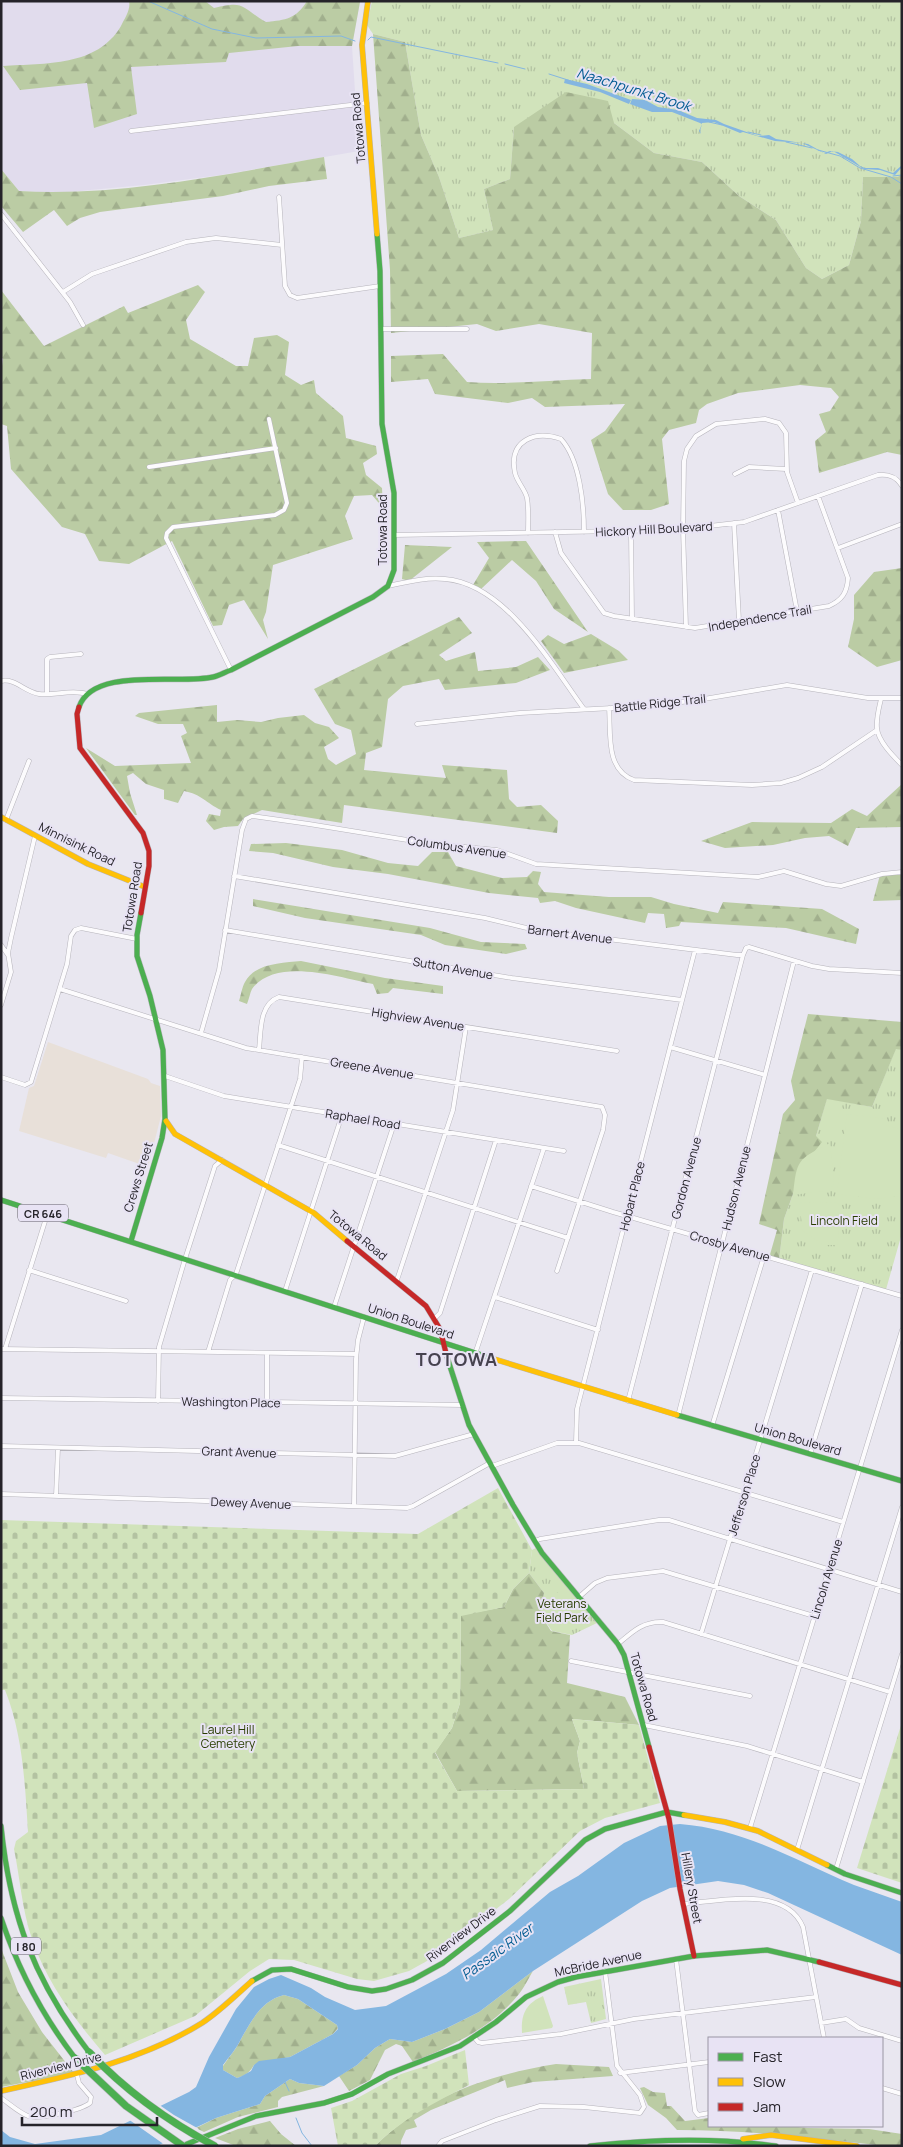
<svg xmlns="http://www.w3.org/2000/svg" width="903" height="2147" font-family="Manrope,sans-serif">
<defs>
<pattern id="grass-tufts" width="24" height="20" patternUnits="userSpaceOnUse" patternTransform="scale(1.25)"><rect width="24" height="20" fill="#d1e3bb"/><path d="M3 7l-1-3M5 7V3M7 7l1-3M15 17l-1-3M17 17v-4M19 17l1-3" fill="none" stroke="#b3c2a1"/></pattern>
<pattern id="forest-firs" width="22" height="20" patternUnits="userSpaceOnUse" patternTransform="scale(1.25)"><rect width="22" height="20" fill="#bbcca4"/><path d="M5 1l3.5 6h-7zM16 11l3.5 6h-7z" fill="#a1af8d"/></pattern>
<pattern id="cemetery-stones" width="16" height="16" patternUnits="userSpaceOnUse" patternTransform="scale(1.25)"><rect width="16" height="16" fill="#d1e3bb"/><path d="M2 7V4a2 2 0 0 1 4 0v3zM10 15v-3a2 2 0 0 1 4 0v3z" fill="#b3c2a1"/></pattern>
</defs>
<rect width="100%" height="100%" fill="#e9e7f0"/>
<!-- built -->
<path fill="#e1dced" d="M1,1L360,2L352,46L359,151L221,175L144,185L58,193L19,191L1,169Z"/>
<!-- education -->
<path fill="#e8e0d9" d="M48,1042L148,1079L151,1083L160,1086L161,1116L148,1167L108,1153L106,1158L19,1131L29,1088L34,1086Z"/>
<!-- grass -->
<path fill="url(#grass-tufts)" d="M372,1H902V175L897,177H863L861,221L849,265L822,279L806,268L776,220L739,196L702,162L654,153L614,123L514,127L510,179L484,189L493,230L459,238L439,177L421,135L405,42L373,34L367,25Z
M896,1048L902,1050V1233L885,1293L779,1260L784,1219L803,1166L816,1136L827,1098L872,1107Z
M536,1548L599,1622L572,1635L552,1631L540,1614L544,1593L529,1573L532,1550Z
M601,1979L606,2019L591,2023L586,2002L568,2005L564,1987Z"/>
<!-- forest -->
<path fill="url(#forest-firs)" d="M129,1H205L214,8C246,0 240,7 266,22C286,20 296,19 307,1L360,2L352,46H298L229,53L226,62L131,67L137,114L94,128L87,83L20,90L3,66C45,63 97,67 121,26C125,18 131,9 129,1Z
M373,34L405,42L421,135L439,177L459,238L493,230L484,189L510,179L514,127L566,92L608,101L614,123L654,153L702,162L739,196L776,220L806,268L822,279L849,265L861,221L863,177H897L902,175V455L887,452L819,473L815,441L826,432L819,414L830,411L839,397L831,388L800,385L738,393L707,404L699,410L696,423L669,430L662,439L669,504L651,510H623L608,494L591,440L605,431L625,404L545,407L532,398L508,403L435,394L428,379L391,382V356L443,354L467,382C508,385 549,380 591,379L592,333L539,324L496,331L477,324L391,333L390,270Z
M324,157L327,179L269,186L223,196L100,212L80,218L67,226L54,210L23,232L1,206V169L19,191C118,197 227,174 324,157Z
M198,285L205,292L186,320L190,339L236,366H248L254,338L277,335L289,342L285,375L301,385L314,380L316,393L343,416L346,438L376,446L377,454L363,463L366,475L382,488L383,508L372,495L354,496L345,516L353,539L273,565L266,612L263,620L268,639L244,600L229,605L222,625L213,626L172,541L129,564L99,561L85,534L62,527L11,469L7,426L1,424V373L3,359L1,357V290L44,346L124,306L128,313Z
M526,541L588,632L554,609L536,581L512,560L481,589L473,585L489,558L477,542Z
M405,545L452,547L409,581L402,579Z
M902,568V660L877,667L848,647L854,619V595L874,572Z
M459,617L472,633L439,655L446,661L475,652L478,671L516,667L538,657L550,670L516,683L445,690L439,679L403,686L388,699L382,747L366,753L364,770L446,778L442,765L507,770L509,799L517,807L541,805L558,821L557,833L344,805L342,823L262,810L243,819L238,826L224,827L214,830L206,821L209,814L220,816L221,810C206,803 201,794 184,791L178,803L164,799V790L146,784L133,773L127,776L130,793L137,815H135L86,748L115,766L191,763L181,736L187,733L183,724H158L135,716L139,713L217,705V722L237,720L261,722L278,718L304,715L315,723L329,727L339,738L324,747L328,759L336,765L356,754L351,730L335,724L314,689Z
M591,634L619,651L628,660L564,673L541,641L548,635L564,644Z
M902,784V827L856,828L848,846L829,836L805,838L773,845L725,848L701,841L752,822L831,823L852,809L867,816Z
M286,843L342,850L388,863L418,866L432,852H448L456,866L502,878L527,877L533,871L541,872L538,884L544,892L609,897H651L674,904L718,913L723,902L822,909L859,929L856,944L786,928L681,922L679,926L666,928L664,914L648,913L645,923L576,908L555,901L540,903L538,898L489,893L388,874L333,867L273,853L249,851L251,844Z
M880,875H902V900L873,901Z
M253,899L430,928L481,942L525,944L527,949L506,954L445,945L421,935L305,918L253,906Z
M301,961L385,978L443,986V994L393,988L388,993L377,994L373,984C341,978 276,956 252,989C250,993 249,999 247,1004L239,1001C241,995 242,987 245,982C255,963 282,963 301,961Z
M808,1014L902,1022V1050L896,1049L872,1107L827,1099L816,1136L822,1142L803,1166L784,1219L779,1260L769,1258L777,1230L759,1224L783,1114L795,1100L791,1081Z
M529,1573L544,1593L540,1614L551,1631L570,1635L567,1683L625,1697L639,1725L572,1719L580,1741L577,1753L584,1789L457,1791L435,1752L452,1728L460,1703L461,1615L504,1607L513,1589Z
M1,1948L18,1992L42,2032L74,2073L1,2087Z
M533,1971C528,1979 524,1988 519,1994C492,2028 451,2046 413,2062L402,2046L396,2044L385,2050L370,2080L349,2091L339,2076L357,2065L375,2048L390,2039L412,2042L445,2029L479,2012Z
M284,1995L298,1999L337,2025L338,2028L333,2034L290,2057L254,2065C250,2072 245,2076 237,2078L223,2070V2066C229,2057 237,2048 241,2039C251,2021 262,2000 284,1995Z
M556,2064L609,2067L613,2076L533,2082L507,2088L505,2080L431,2110L414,2120L417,2127L406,2130L401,2141V2146H375C425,2096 488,2075 556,2064Z
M290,2079L299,2083L324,2086L282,2097L278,2101V2107L238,2117L204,2132L196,2128L216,2118L260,2104L265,2096Z
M644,2087L653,2092L665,2093L667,2106H671L685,2121L709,2118V2126H788L808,2128L869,2129L902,2134V2146H885C815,2138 747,2130 677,2130L666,2118L648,2105L640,2088Z
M270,2121L281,2134L296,2146H236L215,2138L238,2129Z"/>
<!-- cemetery -->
<path fill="url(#cemetery-stones)" d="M498,1488L532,1550L529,1573L513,1589L504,1607L461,1616L460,1703L452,1728L435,1753L457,1791L584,1789L577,1753L580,1741L572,1719L639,1725L660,1803L605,1818L580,1831L509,1899L434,1957L409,1971L374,1981L357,1979L294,1960L269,1959L250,1971L195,2016L105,2055C75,2020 47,1983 32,1939C22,1910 20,1878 14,1849L16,1841L28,1832C25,1785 23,1735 5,1690H1V1520L418,1534Z
M902,1722V1883L857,1868Z
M465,2050L469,2085C435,2102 402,2119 375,2146H338L331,2108L352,2101L401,2074L426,2066Z"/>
<!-- pitch -->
<path fill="#d1e3bb" d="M831,1100L843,1104L835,1128L823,1124Z
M847,1114L886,1119V1125L902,1130V1187L899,1196L877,1199L837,1194Z
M830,1143L834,1183L829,1192L825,1193L823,1191L793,1195C797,1159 797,1160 830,1143Z
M837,1202L842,1208L837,1245H823L803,1231L799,1203Z
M564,1586L567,1593L574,1600L565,1611C557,1609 553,1605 553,1597Z
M543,1996L553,2026L552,2028L522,2033C521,2015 525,2004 543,1996Z"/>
<!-- water -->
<path fill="#84b6e1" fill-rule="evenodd" d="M565,79L587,84L631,100L629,104L600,92L564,83Z
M632,99L645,100L658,107L678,110L697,118L716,120L724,124L758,136L769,135L776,139L808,144L824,153L830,151L838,152L852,159L860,166L865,168H878L893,173L901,166L902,167L895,175L880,170L864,169L833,151L826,154L802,143L775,141L743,132L740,133L714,122L702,123C702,127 699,129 701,134L699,131L702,124L700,123L672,112H652L630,104Z
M680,1824C745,1829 796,1861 854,1885C870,1891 886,1896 902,1902V1955L768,1893L744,1885L718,1881L670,1888L642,1901L533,1971L479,2012L445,2029L412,2042L390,2039L375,2048L357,2065L324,2086L299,2083L290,2079L265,2096L260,2104L216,2118L157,2146H1V2130L10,2137L35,2144L101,2135L189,2092L196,2087L209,2057L236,2009L254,1987L269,1979L281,1975L311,1988L325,1997L355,2010L386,2006L446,1974L481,1950L550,1892L578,1876L624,1843L660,1826ZM284,1995L298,1999L337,2025L338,2029L333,2034L290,2057L259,2061L254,2065L251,2071L240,2077L237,2078L223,2070V2065C229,2057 237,2048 241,2039C251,2021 262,2000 284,1995Z"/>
<!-- pier -->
<path fill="#e9e7f0" d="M158,2104L174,2115L199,2129L165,2145L128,2119Z"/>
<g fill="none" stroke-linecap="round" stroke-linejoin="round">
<!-- stream -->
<path stroke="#84b6e1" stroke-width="1" d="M148,1L212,29L256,38L341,36L355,41
M368,40L371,37L498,63
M505,64L525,69
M549,74L571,81
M709,122L722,125
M748,132L761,135
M786,142L812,148
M818,150L840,156L860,168L891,177L902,184
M893,176L902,175
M285,2082L289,2091
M296,2118L302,2133L312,2146"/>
<defs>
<path id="street" d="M131,131L367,103
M279,197L285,286L290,295L297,298L380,286
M1,214L70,302L83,325
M63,292L92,274L186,242L216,238L282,245
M381,329H467
M149,467L276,448
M735,474L749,467L786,469
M778,510L797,611
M734,523L739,621
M631,531L632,619
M555,532L561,553L604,613L614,616L695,628L829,606C842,600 847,593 848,578L818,496
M528,533C528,521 529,509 527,498C525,489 517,482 515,473C508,440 535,430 561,439C580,460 584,504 584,532
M394,535L675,530L744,522L878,475C888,474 896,476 902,486
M838,548L902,524
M388,586C407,582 425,577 445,579C506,584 551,664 584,709
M686,627L683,529L684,461L687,449L696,436L716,424L765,419L779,423L786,433L787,472L798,503
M231,670L166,538L167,533L173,527L275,515L284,510L287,503L269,419
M1,681C15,678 25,692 39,694C55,696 71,689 87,694
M47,693V659L50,657L81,654
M881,699C879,708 876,718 877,728C878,741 893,756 902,765
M609,708C611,733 605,770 634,780L752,785L781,783L798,778L822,767L877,730
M417,724L520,713L649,706L698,700L787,685L868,698H902
M6,820L29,761
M234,876L485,918L535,930L737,955H743L746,948L749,947L812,966L829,969L902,973
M225,930L512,978L682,1000
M1,945L8,955
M60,989L246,1048L602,1107L605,1115L603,1130L557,1271
M1,1005L11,972L8,953L11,938L35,836
M201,1033L219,970L242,830L246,819L252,816L309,824L432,844L497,850L536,864L758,877L784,871L826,884L841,886L882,874L902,872
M670,1047L765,1075
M259,1050C261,1031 259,1004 279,997L617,1051
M165,1076L224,1096L564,1151
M1,1077L25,1085L31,1082L67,964L71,936L75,930L81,928L137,939
M278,1145L568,1238
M531,1186L613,1212L902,1296
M29,1270L126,1301
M397,1280L453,1110L466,1027
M285,1291L342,1115
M495,1297L598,1330
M334,1307L394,1124
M434,1319L440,1313L496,1140
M1,1349L356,1354
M5,1349L47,1215
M208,1352L230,1280L236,1274L300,1079L302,1057
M475,1354L544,1148
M1,1398L462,1405
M158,1401L159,1347L185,1259L215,1166L222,1160
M628,1401L743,955
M267,1402V1353
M678,1416L794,961
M712,1426L764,1256
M576,1442L577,1409L695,950
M1,1446L395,1456L474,1434
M810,1454L862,1284
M492,1466L557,1443H579L843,1522
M1,1494L407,1508L413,1506L490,1463
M56,1496L58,1448
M354,1506L356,1359L358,1340L364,1317
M535,1541L540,1539L659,1520H669L902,1592
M579,1597L595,1583L607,1578L663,1571L814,1616
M701,1634L812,1270
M618,1644C632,1632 643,1621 663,1622L890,1692
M571,1661L750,1696
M644,1725L747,1746L863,1782
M750,1828L902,1330
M797,1850L902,1507
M836,1869L902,1654
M683,1904C718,1901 786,1885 803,1927L824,2038
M676,1959L695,2111L698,2115L709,2113
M821,2023L846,2019L859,2028L902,2041
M474,2037L478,2042L482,2043L561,2034L634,2019L816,1997
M620,2073L709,2062
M882,2088L902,2094
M1,2098C10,2104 18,2112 28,2116C39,2120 81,2110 90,2103L91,2097L79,2083L77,2075
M438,2146L442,2141L496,2120L540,2106L584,2107L640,2113L644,2107L640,2095L617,2066L605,1971"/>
<path id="fast" d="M79,707C93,666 179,685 213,677C219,676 225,672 231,670L373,597L388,586L394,570V493L382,424L380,271L377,234
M1,1200L494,1359
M131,1241L162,1138L165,1119L163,1050L150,996L137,956V935L141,913
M447,1357L469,1425L513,1505L542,1553L618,1644L624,1655L649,1747
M677,1415L902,1481
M1,1826C10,1916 34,1980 89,2052
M827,1865L845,1874L902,1893
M1,1918C18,1969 42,2015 75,2058
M252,1981L272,1970L291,1969L348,1987L372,1991L386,1989L412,1980L443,1963L510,1911L585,1840L605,1829L667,1812L684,1815
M182,2146L256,2116L324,2103L352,2094L388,2074L460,2046L496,2022L526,1997L558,1982L576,1977L694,1956L767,1950L819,1962
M590,2146C653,2139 714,2137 776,2146"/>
<path id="slow" d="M368,1L362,45L377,234
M1,817L88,864L145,887
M166,1121L175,1134L314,1213L347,1241
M494,1359L677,1415
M684,1815L725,1822L758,1831L827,1865
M1,2091C70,2076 141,2061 202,2023C220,2011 236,1995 252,1981
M743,2139L771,2135L857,2146"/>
<path id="jam" d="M79,707L77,714L80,748L143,833L149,851V866L141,913
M347,1241L426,1306L440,1329L447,1357
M649,1747L669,1819L680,1889L694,1956
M819,1962L902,1985"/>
</defs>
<!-- street casing -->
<use href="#street" stroke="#b6b4bb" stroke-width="5"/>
<!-- fast casing -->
<use href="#fast" stroke="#b6b4bb" stroke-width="6"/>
<!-- slow casing -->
<use href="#slow" stroke="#b6b4bb" stroke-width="6"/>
<!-- jam casing -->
<use href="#jam" stroke="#b6b4bb" stroke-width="6"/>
<!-- street -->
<use href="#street" stroke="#fcfbfd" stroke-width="4"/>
<!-- fast -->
<use href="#fast" stroke="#4caf50" stroke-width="5"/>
<!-- slow -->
<use href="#slow" stroke="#ffc107" stroke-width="5"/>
<!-- jam -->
<use href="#jam" stroke="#c62828" stroke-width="5"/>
<defs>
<path id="fast-bridge" d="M89,2052C126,2091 167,2121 215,2146
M75,2058L126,2106L183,2146"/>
</defs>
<!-- fast-bridge casing -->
<use href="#fast-bridge" stroke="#b6b4bb" stroke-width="8" stroke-linecap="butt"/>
<!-- fast-bridge -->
<use href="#fast-bridge" stroke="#4caf50" stroke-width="7"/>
</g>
<g text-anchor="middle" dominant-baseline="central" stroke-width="4" stroke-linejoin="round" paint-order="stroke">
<!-- shield labels -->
<g fill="#e8e3f4" stroke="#605d66" stroke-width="1">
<rect x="18" y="1204.5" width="50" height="17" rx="4"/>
<rect x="11" y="1937.5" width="30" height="17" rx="4"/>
</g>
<g font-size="11" font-weight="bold" fill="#252329">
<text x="43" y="1213">CR 646</text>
<text x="26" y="1946">I 80</text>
</g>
<!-- street labels -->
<g font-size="12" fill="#252329" stroke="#e8e3f4">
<text transform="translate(358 128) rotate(-95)">Totowa Road</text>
<text transform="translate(654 529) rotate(-3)">Hickory Hill Boulevard</text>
<text transform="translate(382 530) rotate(-90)">Totowa Road</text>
<text transform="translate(760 618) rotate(-10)">Independence Trail</text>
<text transform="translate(660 703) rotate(-6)">Battle Ridge Trail</text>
<text transform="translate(77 844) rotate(26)">Minnisink Road</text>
<text transform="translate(457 847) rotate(8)">Columbus Avenue</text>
<text transform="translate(132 897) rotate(-81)">Totowa Road</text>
<text transform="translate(570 934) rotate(7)">Barnert Avenue</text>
<text transform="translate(453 968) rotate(10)">Sutton Avenue</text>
<text transform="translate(418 1019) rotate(9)">Highview Avenue</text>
<text transform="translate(372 1068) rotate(9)">Greene Avenue</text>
<text transform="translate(363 1119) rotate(9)">Raphael Road</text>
<text transform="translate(138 1177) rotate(-73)">Crews Street</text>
<text transform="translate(686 1178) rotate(-75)">Gordon Avenue</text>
<text transform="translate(736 1188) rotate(-76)">Hudson Avenue</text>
<text transform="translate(632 1196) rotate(-76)">Hobart Place</text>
<text transform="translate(358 1235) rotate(39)">Totowa Road</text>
<text transform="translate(730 1246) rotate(16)">Crosby Avenue</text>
<text transform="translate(411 1321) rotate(18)">Union Boulevard</text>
<text transform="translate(231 1402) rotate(1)">Washington Place</text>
<text transform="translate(798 1439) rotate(16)">Union Boulevard</text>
<text transform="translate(239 1452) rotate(2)">Grant Avenue</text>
<text transform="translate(744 1495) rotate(-73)">Jefferson Place</text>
<text transform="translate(251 1503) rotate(2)">Dewey Avenue</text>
<text transform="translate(826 1579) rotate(-73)">Lincoln Avenue</text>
<text transform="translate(644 1687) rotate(74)">Totowa Road</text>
<text transform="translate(692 1888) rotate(80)">Hillery Street</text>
<text transform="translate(461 1934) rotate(-37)">Riverview Drive</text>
<text transform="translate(598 1963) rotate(-12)">McBride Avenue</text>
<text transform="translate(61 2066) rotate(-14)">Riverview Drive</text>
</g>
<!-- park labels -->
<g font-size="12" fill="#293d00" stroke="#e8e3f4">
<text x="844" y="1220">Lincoln Field</text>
<text x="562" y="1603">Veterans<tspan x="562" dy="14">Field Park</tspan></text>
<text x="228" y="1729">Laurel Hill<tspan x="228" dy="14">Cemetery</tspan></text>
</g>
<!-- water labels -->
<g font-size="14" font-style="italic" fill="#015b91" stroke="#e8e3f4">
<text transform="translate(634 89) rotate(17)">Naachpunkt Brook</text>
<text transform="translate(497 1951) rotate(-36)">Passaic River</text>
</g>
<!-- district labels -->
<g font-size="18" font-weight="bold" letter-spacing="1" fill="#46424f" stroke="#e8e3f4">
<text x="457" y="1359">TOTOWA</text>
</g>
</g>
<!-- border -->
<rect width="903" height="2147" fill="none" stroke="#252329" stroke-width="5"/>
<!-- legend -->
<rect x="708" y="2037" width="175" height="90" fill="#e8e3f4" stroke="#9a96a3"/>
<rect x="718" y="2053" width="25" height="8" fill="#4caf50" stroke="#9a96a3"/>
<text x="753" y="2062" font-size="15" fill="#252329">Fast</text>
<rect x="718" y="2078" width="25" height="8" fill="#ffc107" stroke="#9a96a3"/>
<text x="753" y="2087" font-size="15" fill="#252329">Slow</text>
<rect x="718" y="2103" width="25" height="8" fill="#c62828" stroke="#9a96a3"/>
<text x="753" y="2112" font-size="15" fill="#252329">Jam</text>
<!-- scale -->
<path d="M22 2117v8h135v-8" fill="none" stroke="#252329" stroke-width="2.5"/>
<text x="30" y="2117" font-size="15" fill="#252329" stroke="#e8e3f4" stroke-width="4" paint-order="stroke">200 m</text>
</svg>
